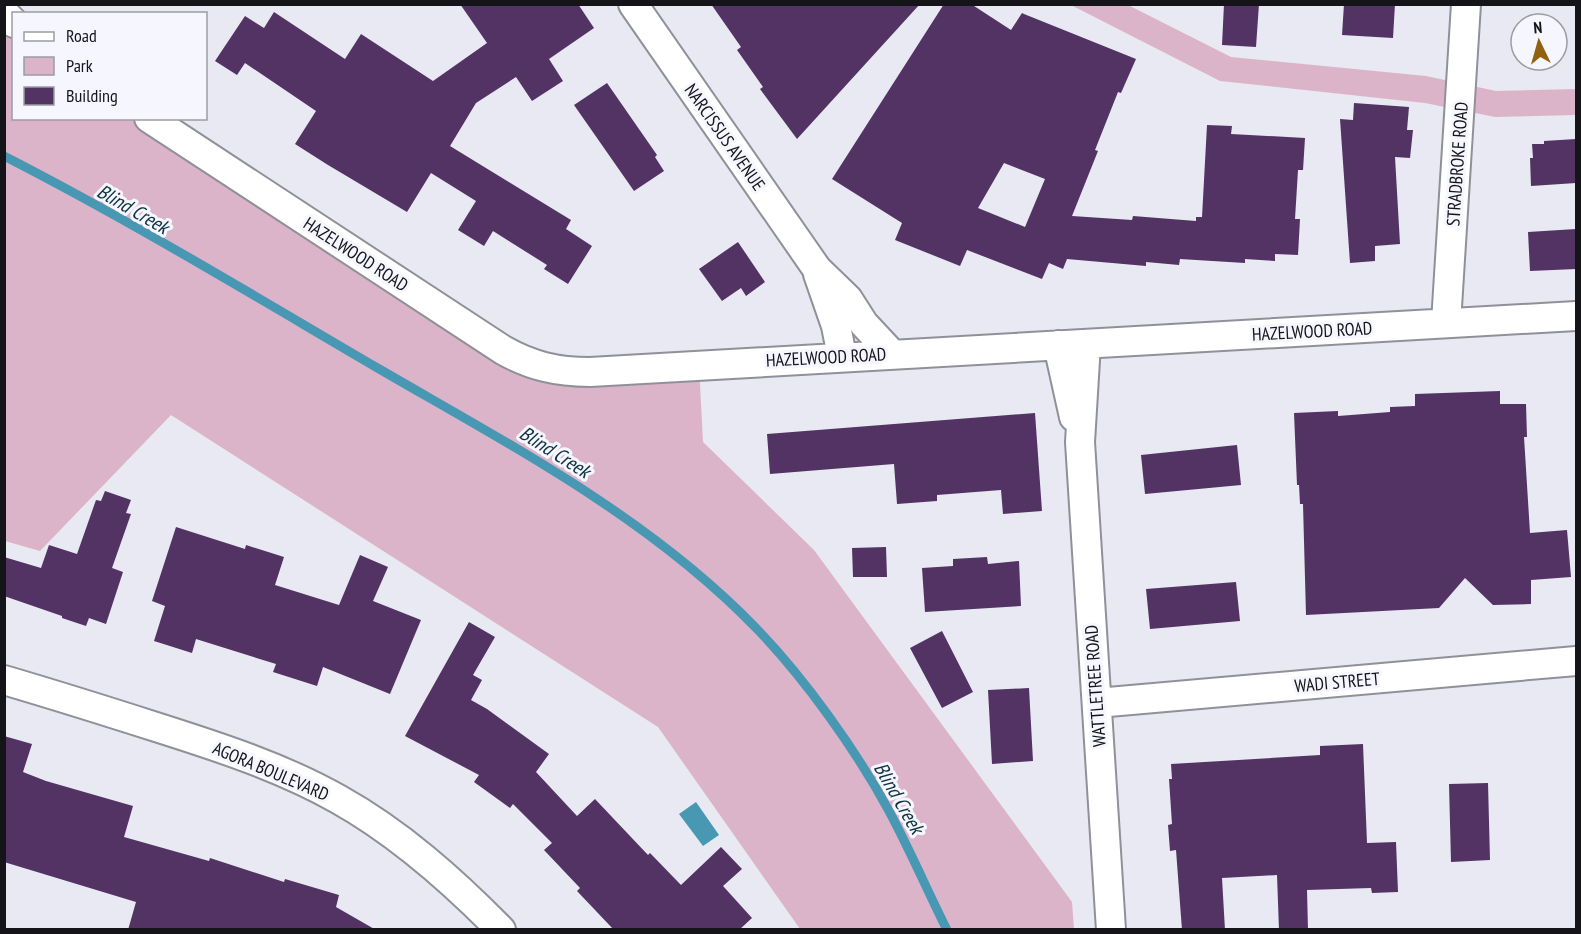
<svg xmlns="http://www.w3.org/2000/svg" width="1581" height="934" font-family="'PT Sans Narrow',sans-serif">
<rect width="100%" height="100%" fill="#e8e9f3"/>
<!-- green -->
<path fill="#dbb4ca" d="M1071,5H1128L1231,57L1426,76L1496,91L1576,89V115L1495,117L1425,103L1220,81Z
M4,13L13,23L14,118L149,119L516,357L699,365L703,442L814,550L1072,902L1074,929H800L658,727L171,415L40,551L5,541Z"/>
<!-- water -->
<path fill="#4897b3" d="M696,802L719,835L703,846L679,814Z"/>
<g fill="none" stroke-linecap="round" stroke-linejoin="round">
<!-- stream -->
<path stroke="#4897b3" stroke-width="9" d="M4,156C133,222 256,297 381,370C512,446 650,518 757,629C805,679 856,750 889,811C910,850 927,890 947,930"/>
</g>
<!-- building -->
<path fill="#533363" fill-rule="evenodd" d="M460,4H578L594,28L549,59L563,81L532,101L516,77L476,103L450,146L571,220L566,229L592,246L568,284L544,269L547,265L493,231L484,246L458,230L476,201L431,173L407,212L328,165L295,144L316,111L245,63L237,75L215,61L245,16L264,28L274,12L345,59L361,34L433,81L487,43Z
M711,4H920L797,139L760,89L763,87L737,50L741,47Z
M944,4H971L1011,30L1022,13L1024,14L1136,59L1121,93L1118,92L1095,150L1098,151L1072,216L1132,220L1133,216L1196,221V217H1202L1207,125L1232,126L1231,134L1305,138L1303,170H1298L1295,219H1300L1298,255L1275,254V261L1245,259V263L1180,259L1179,265L1146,262V266L1067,259L1063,269L1049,263L1042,279L967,250L960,266L895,240L902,223L832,179ZM1004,163L1045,179L1025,227L978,208Z
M1224,4H1259L1256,47L1222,45Z
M1344,4H1395L1393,38L1342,35Z
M607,83L657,155L655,157L664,171L634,191L574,105Z
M1354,103L1409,107L1407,130H1413L1410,158L1395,157L1400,244L1375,246V261L1350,263L1340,119L1353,120Z
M1576,139V183L1531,186L1530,158H1533L1532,144H1544V141Z
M1576,229V269L1530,271L1528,232Z
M738,242L765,282L746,296L741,288L722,301L699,269Z
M1500,391V404H1526L1527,437H1524L1530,533L1567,530L1571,577L1531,580V604L1493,605L1465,578L1439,608L1306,615L1303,504H1300L1299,485H1297L1294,413L1338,411V416L1390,412V407L1415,406V394Z
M1035,413L1042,511L1003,514L1001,490L937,495V501L897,504L894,464L770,474L767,434Z
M1237,445L1241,485L1145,494L1141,455Z
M105,491L131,500L126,513L131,514L112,568L123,572L106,624L89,618L86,626L62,618V616L4,596V557L41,568L49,545L77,554L96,500L101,501Z
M176,527L245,549L246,545L284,557L275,585L339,605L360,555L388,567L373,601L421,620L390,694L323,667L317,686L273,672L276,664L196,639L192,653L154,641L165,606L152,601Z
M886,547L887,577H853L852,548Z
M987,557L988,564L1019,561L1021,606L925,612L922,568L953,566V559Z
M1236,582L1240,621L1150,629L1146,589Z
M469,622L495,637L473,675L482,680L471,700L487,709L549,754L536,772L577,816L595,799L648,855L650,853L681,885L721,847L742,869L723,886L752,918L739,930H614L577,891L580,888L544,850L552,843L513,804L510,808L474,782L479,775L405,736Z
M942,631L973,692L942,708L910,648Z
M1029,688L1033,761L992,764L988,690Z
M4,736L32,744L23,772L46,781L133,806L124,837L209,861L210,858L284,882L285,879L339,895L336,907L376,930H128L136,902L4,862Z
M1363,744L1367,843L1396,842L1398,892L1372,893L1371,888L1307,890L1308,930H1279L1277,875L1222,878L1225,930H1182L1176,850L1170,851L1168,825L1172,824L1169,779H1172L1171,764L1320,755V746Z
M1488,783L1490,860L1451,862L1449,784Z"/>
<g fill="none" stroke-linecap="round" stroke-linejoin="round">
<defs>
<path id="street" d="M633,4L817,269L848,299L864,324L892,354
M4,13L14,23
M149,118L503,350C531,366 557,372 590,372L1576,316
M818,274L836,326L842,356
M1446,323L1466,4
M1086,344L1080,442L1111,930
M1058,345L1074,417
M4,680C55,695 106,711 156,727C219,747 281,767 338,799C399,833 452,880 501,930
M1097,703L1576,661"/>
</defs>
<!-- street casing -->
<use href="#street" stroke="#909099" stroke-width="32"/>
<!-- street -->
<use href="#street" stroke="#fff" stroke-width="28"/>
</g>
<g text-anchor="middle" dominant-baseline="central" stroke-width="6" stroke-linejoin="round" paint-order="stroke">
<!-- street labels -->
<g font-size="18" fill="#151519" stroke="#f6f6fe">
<text transform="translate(725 137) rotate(55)">NARCISSUS AVENUE</text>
<text transform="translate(1457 164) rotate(-86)">STRADBROKE ROAD</text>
<text transform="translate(356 254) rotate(33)">HAZELWOOD ROAD</text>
<text transform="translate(1312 331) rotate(-3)">HAZELWOOD ROAD</text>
<text transform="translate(826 357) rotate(-3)">HAZELWOOD ROAD</text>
<text transform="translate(1337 682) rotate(-5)">WADI STREET</text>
<text transform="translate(1095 686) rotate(-94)">WATTLETREE ROAD</text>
<text transform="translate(271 771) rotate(23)">AGORA BOULEVARD</text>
</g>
<!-- water labels -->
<g font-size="20" font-style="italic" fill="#0e3340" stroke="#f6f6fe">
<text transform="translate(133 209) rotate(30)">Blind Creek</text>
<text transform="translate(555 452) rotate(32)">Blind Creek</text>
<text transform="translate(899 798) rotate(60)">Blind Creek</text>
</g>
</g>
<!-- border -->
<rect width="1581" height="934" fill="none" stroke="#151519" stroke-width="12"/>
<!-- legend -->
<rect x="12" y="12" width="195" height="108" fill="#f6f6fe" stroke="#9c9ca2" stroke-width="1.5"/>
<rect x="24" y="32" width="30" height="9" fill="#ffffff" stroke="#9c9ca2" stroke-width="1.5"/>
<text x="66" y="42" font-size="18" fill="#151519">Road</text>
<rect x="24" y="57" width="30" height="18" fill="#dbb4ca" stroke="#9c9ca2" stroke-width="1.5"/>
<text x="66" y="72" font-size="18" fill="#151519">Park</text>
<rect x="24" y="87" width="30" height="18" fill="#533363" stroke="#9c9ca2" stroke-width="1.5"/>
<text x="66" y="102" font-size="18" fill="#151519">Building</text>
<!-- north arrow -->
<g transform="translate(1539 42) rotate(355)"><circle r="28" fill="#f6f6fe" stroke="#9c9ca2" stroke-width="1.5"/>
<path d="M0-4.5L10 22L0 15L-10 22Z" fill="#926110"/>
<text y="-9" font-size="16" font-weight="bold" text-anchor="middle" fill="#151519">N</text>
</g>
</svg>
